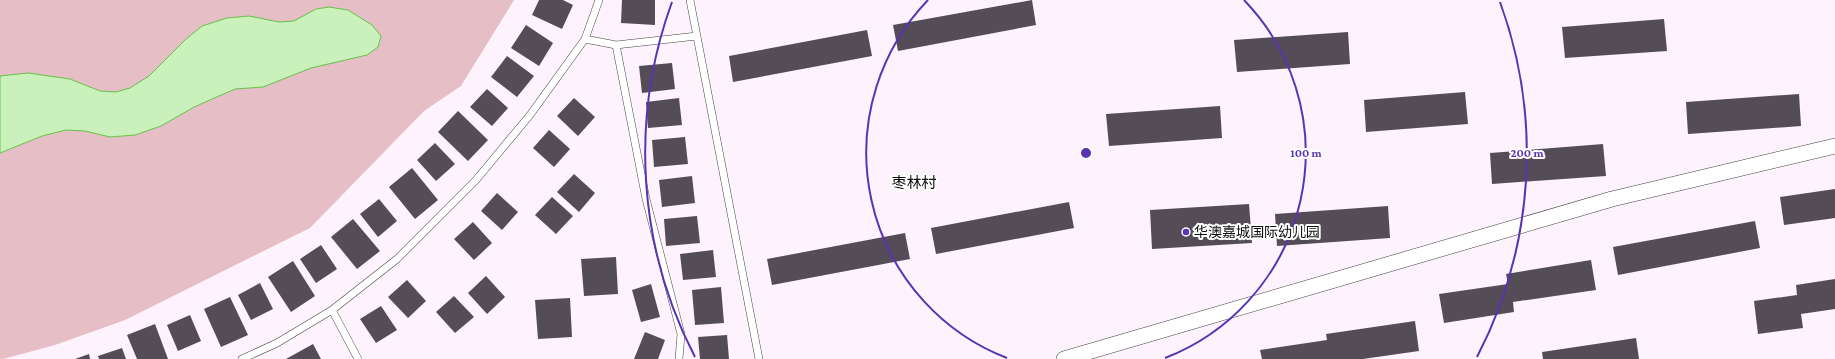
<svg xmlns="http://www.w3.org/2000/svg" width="1835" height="359" font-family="'Crimson Pro','Noto Sans SC',serif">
<rect width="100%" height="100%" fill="#fef2fc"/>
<!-- green -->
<path fill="#e6bec5" d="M0,0H514L461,86L424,111L310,228L125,320L55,345L3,359H0Z"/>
<!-- water -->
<path fill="#caf1bb" stroke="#66c249" d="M329,7L348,10L372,25L381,36L378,47L367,55L311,68L263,87L235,89L194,107L161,126L135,135L110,137L85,131L66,130L42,136L0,153V76L28,73L70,79L100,91L116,92L130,88L149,76L185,40L202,26L227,18L249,16L279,22L294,21L316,9Z"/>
<!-- building -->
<path fill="#544c57" d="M539,0H563L573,5L562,29L532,15Z
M622,0H655V25L621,23Z
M1032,0L1036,25L898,51L893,25Z
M1664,19L1667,51L1565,58L1562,27Z
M526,25L553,43L539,66L511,48Z
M867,30L872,56L733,82L729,56Z
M1348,32L1350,64L1237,72L1234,40Z
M507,56L534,76L517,97L491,77Z
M672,63L675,89L642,93L639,66Z
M487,89L508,108L492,126L470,107Z
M1465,92L1468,124L1366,132L1364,100Z
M1799,94L1801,126L1688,134L1686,102Z
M574,98L595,117L578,136L557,116Z
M679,98L682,125L648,128L646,102Z
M1220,106L1222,138L1109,146L1106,114Z
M458,111L488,140L468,161L438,132Z
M549,130L570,149L554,167L533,148Z
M685,137L688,164L654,167L652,140Z
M435,143L455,164L436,181L417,160Z
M1603,144L1606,176L1492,184L1490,153Z
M412,168L438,200L415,219L389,187Z
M574,174L595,193L579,212L557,192Z
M692,176L695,203L662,207L659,180Z
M1835,189V218L1784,225L1780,197Z
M497,193L518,212L502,230L481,211Z
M552,197L573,216L556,234L535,215Z
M379,199L397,221L378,237L360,214Z
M1069,202L1074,228L936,254L931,228Z
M1249,204L1252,243L1152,249L1150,210Z
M1388,206L1390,238L1277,246L1275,214Z
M697,216L700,243L666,246L664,219Z
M353,219L380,251L357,269L331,237Z
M1755,221L1760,248L1618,275L1613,247Z
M473,222L492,243L474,260L454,239Z
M905,233L910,259L772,285L767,259Z
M321,245L337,269L316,283L300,259Z
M713,250L716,277L683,280L680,254Z
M616,257L618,294L584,296L581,259Z
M1591,260L1596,290L1513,302L1514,312L1444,323L1439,294L1508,284L1506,274Z
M293,261L315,296L291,312L268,277Z
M486,276L505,297L487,314L468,293Z
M1835,279V309L1801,314L1803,328L1758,334L1754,301L1797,295L1796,285Z
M407,280L426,301L408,318L388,297Z
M260,283L273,309L251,320L238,295Z
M651,284L660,317L641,322L632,290Z
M721,287L724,323L695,325L692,290Z
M454,296L474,317L455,333L436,312Z
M230,297L248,335L221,347L204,309Z
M570,298L572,337L538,339L535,300Z
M381,306L397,330L376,343L360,319Z
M190,315L201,341L178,351L167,325Z
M1415,321L1419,351L1363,359H1262L1260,350L1327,340L1326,334Z
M155,324L168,359H137L127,335Z
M645,332L665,340L658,359H634Z
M727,335L729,359H700L698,337Z
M1636,338L1639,359H1543L1542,352Z
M313,344L321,359H286Z
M122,348L126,359H99L98,356Z
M89,354L90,359H75Z"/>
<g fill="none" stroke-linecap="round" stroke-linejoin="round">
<defs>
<path id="service" d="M690,0L759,359
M585,39L616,45L697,36
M616,45L646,199L681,334L679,359
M332,310L358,359
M242,359L277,343L332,310L397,259L476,180L530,115L585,39L599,0"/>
<path id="minor" d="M1064,359L1612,199L1835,146"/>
</defs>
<!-- service casing -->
<use href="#service" stroke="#424242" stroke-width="8"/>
<!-- minor casing -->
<use href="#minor" stroke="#424242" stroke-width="16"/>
<!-- service -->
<use href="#service" stroke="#fff" stroke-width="7"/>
<!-- minor -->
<use href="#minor" stroke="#fff" stroke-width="15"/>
</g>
<!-- distance rings -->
<g fill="none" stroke="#5a33b3" stroke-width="2">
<path d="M1007 358A220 220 0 0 1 928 0M1244 0A220 220 0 0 1 1165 358"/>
<path d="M695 357A441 441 0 0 1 672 2M1500 2A441 441 0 0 1 1477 357"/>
</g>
<!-- markers -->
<circle fill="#5a33b3" stroke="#fff" stroke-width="1.5" cx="1186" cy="232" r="4"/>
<g text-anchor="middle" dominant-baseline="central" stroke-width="4" stroke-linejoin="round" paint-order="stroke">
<!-- poi labels -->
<g font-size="14" fill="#0f0f0f" stroke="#fff" text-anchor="start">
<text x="1194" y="232">华澳嘉城国际幼儿园</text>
</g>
<!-- neighbourhood labels -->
<g font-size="15" fill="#0f0f0f" stroke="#fff">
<text x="914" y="183">枣林村</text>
</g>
</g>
<circle cx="1086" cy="153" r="6" fill="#5a33b3" stroke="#fff" stroke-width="2"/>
<g font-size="12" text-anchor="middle" font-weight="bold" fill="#5a33b3" stroke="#fff" stroke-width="4" stroke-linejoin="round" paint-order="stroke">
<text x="1306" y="157">100 m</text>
<text x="1527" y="157">200 m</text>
</g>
</svg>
